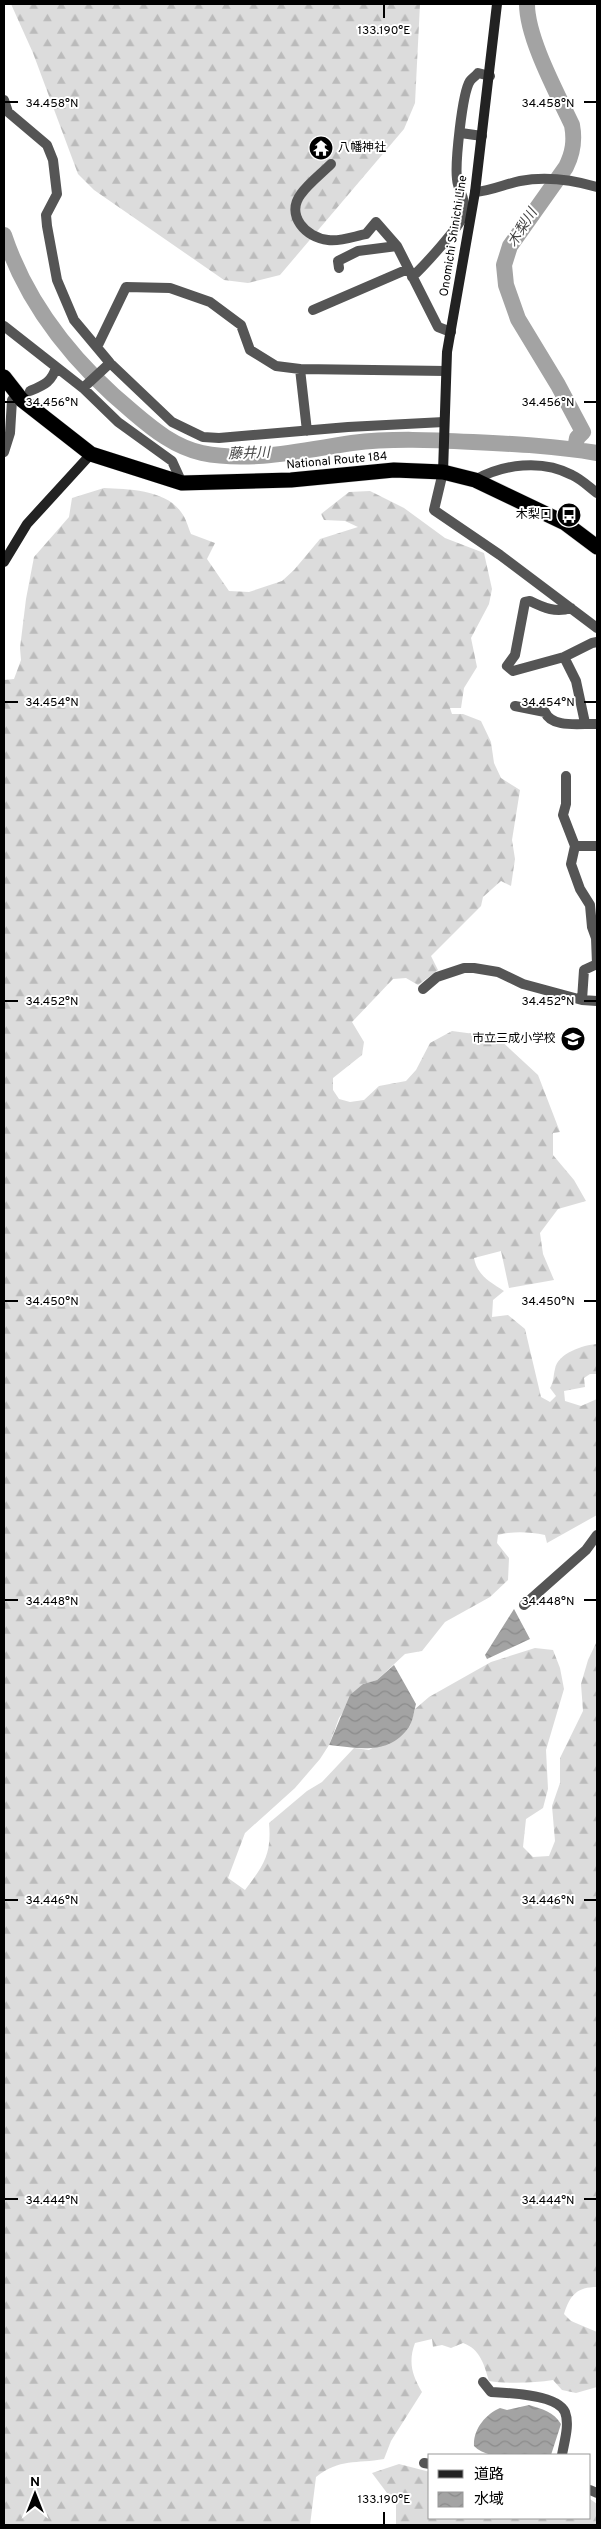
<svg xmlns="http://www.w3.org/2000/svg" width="601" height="2529" font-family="Overpass,'Noto Sans JP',sans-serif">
<defs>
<pattern id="forest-firs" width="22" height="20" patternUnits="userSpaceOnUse" patternTransform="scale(1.25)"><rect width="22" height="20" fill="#dcdcdc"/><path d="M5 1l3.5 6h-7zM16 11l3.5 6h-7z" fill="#bbb"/></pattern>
<pattern id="water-waves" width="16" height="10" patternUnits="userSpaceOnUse" patternTransform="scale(1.25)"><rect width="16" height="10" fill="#a3a3a3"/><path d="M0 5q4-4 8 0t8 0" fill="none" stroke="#8b8b8b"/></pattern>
</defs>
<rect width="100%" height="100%" fill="#fff"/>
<!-- forest -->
<path fill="url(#forest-firs)" d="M11,4H420L415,103L404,129L280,275L248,283L224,280L94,190L78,174L33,53Z
M104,488C128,489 166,490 181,512C186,518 188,527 191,534L215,543L207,559L229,591L249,592L282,581L294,570L320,539L358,527L345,521L324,520L321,514L349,492L370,491L404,508L445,538L484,553L492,589L489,604L471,638L477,667L464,688L461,708H450L452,714H463L481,721L491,742L494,763L501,778L520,790L512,840L515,859L511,886L501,881L483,897L481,906L431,956L438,970L418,985L406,978L393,979L352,1022L364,1042L362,1055L333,1078V1090L339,1099L350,1102L364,1100L379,1086L406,1081L416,1070L430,1043L452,1031L497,1037L538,1075L560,1132L553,1133V1155L574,1180L586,1201L558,1209L540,1233L543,1254L554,1280L509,1288L501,1251L474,1258C477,1275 490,1282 504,1291L493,1300L492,1317L508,1315L525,1329L541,1397L550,1402L556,1396L550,1388C554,1381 553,1377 555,1369C558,1353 583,1345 597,1344V1374H590L584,1378L585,1387L564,1391L565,1401L581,1406L597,1399V1515L547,1543L545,1535C529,1532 514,1531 498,1535L497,1543L509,1558L508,1580L490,1597L445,1622L422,1651L405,1654L377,1680L363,1684L339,1718L329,1745L320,1759L295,1788L245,1833L228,1878L245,1890C263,1866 272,1855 269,1823L307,1791L322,1782L354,1748L369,1750L410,1726L415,1709L429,1697L491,1662L535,1648L553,1650L560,1668L564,1689L546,1750L548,1789L543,1808L526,1819L523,1847L533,1857L549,1856L555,1841L552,1806L560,1783V1758L583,1711L581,1684L588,1660L597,1641V2287C577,2287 570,2295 564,2314L571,2321L597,2332V2387L576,2393L562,2390L553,2380C534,2383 509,2384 489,2381C484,2364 480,2349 463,2343L451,2348L442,2345L433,2347L432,2339L415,2343C408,2362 412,2375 422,2392L391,2441L384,2459C356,2464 340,2458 316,2477L310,2525H4V680L14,679L21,660L20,648L26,599L34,557L69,517L72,498Z
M399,2464L430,2472V2518H590V2499L597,2504V2525H396V2505L372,2473Z"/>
<!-- water -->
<path fill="url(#water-waves)" d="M514,1609L530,1639L487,1659L485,1655Z
M394,1665L416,1704C414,1711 413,1721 409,1727C389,1756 358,1748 329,1745L350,1695L363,1684L377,1680Z
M529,2405C542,2409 554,2412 561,2424L551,2455C528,2455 491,2463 474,2446C473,2429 486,2414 500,2408L507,2410Z"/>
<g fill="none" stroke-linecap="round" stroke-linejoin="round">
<!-- river -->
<path stroke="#a3a3a3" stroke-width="16" d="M527,4C527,38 557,93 572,125C575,141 573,153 566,167L510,246L504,265L506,285L518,319L558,385L583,432L577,438L575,449
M4,235C28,307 77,366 134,413C154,430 175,447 202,453C250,463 304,450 352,443C392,438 433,440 473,442C515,444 556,446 597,453"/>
<defs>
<path id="highway" d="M4,377L22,400L91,454L182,483L291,480L394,470L443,472L475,480L565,523L597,547"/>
</defs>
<!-- highway casing -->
<use href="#highway" stroke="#dbdbdb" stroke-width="16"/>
<!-- street -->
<path stroke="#555" stroke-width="10" d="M4,100L8,112L47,145L53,160L57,194L46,215L47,226L57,280L74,320L110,363L172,422L203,437L219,438L348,427L444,422
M461,133L482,136
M331,164C321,174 309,183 301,194C285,215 306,238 328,240C340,242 355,236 366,234L376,222L397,246L438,327L451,332
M475,192C491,191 505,184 520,181C546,176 573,180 597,187
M339,268L338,261L358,251L397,246
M412,277C422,268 461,226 463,215C467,196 458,193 457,179C455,164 462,93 470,81C472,78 476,76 478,73L490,76
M313,310L408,269
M4,326L83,388L118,422L172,461L182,483
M97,347L126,287L170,288L210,302L241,325L250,350L276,366L300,369L307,431
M300,369L446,371
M83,388L110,363
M30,391C44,385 52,382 56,367
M4,452L10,433L12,400L18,394
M443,472L434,510L500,555L597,628
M475,480C503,464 542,459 572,475C581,479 589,487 597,493
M571,608C556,613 544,608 530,601L525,602L515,655L507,666L513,671L564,657L592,643L597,642
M564,657L576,681L585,723
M515,706L545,712C552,729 582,723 597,724
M566,776V804L563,815L575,846L571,864L580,889L590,905L592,927L596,938L597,964L584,970L582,1000
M575,846H597
M423,989L437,977L464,968H474L498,972L523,984L582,1000L597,1001
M524,1605L586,1550L597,1535
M483,2382L491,2392C508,2393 557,2394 565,2412C570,2425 564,2442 562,2455
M424,2463L430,2464
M590,2490L597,2493"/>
<!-- secondary -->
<path stroke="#222" stroke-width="10" d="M443,472L447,352L475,192L497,4
M4,562L27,524L91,454"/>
<!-- highway -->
<use href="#highway" stroke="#000" stroke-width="15"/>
</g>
<!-- ticks -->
<path fill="none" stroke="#000" stroke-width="2" d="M384,5V18M5,102H18M584,102H596M5,402H18M584,402H596M5,702H18M584,702H596M5,1001H18M584,1001H596M5,1301H18M584,1301H596M5,1600H18M584,1600H596M5,1900H18M584,1900H596M5,2199H18M584,2199H596M384,2512V2524"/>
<!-- icons -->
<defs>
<symbol id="temple-disc" viewBox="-11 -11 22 22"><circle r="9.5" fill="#000" stroke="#fff"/><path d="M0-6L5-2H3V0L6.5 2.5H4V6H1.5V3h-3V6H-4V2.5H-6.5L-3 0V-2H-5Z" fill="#fff"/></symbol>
<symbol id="bus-disc" viewBox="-11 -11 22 22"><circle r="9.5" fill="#000" stroke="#fff"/><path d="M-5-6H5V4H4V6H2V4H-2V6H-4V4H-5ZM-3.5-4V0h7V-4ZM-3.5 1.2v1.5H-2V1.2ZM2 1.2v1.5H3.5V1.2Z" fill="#fff"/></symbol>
<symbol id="school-disc" viewBox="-11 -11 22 22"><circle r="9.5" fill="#000" stroke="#fff"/><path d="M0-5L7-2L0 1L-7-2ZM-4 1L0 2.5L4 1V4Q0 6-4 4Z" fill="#fff"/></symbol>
</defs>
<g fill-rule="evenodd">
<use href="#temple-disc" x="307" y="134" width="28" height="28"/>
<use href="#bus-disc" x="555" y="501" width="28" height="28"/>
<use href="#school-disc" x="559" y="1025" width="28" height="28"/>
</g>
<g text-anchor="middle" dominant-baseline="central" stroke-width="4" stroke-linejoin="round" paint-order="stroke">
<!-- poi labels -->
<g font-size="12" fill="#000" stroke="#fff" text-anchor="end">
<text x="338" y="148" text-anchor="start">八幡神社</text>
<text x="552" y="515">木梨口</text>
<text x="556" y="1039">市立三成小学校</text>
</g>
<!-- street labels -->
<g font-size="12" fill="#000" stroke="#fff">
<text transform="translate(454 236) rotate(-81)">Onomichi Shinichi Line</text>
<text transform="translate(337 461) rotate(-5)">National Route 184</text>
</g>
<!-- water labels -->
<g font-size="14" font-style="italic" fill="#444" stroke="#fff">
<text transform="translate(523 228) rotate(-58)">木梨川</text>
<text transform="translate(249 454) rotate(-2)">藤井川</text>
</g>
</g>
<g font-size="12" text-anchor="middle" fill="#000" stroke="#fff" stroke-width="4" stroke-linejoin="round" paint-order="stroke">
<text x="384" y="34">133.190°E</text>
<text x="52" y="107">34.458°N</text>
<text x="548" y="107">34.458°N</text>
<text x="52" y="406">34.456°N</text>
<text x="548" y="406">34.456°N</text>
<text x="52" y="706">34.454°N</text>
<text x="548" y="706">34.454°N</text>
<text x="52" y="1005">34.452°N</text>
<text x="548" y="1005">34.452°N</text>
<text x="52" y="1305">34.450°N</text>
<text x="548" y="1305">34.450°N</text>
<text x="52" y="1605">34.448°N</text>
<text x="548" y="1605">34.448°N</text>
<text x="52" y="1904">34.446°N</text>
<text x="548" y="1904">34.446°N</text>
<text x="52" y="2204">34.444°N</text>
<text x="548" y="2204">34.444°N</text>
<text x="384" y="2503">133.190°E</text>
</g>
<!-- border -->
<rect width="601" height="2529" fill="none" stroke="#000000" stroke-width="10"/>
<!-- legend -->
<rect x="428" y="2454" width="162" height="65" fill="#ffffff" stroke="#999999"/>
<rect x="438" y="2470" width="25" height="8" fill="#222222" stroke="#999999"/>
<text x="474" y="2479" font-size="15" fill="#000000">道路</text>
<rect x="438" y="2492" width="25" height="15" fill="url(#water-waves)" stroke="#999999"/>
<text x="474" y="2504" font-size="15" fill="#000000">水域</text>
<!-- north arrow -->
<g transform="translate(35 2494)" stroke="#ffffff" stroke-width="4" paint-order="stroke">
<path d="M0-4L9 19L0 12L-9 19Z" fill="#000000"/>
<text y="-8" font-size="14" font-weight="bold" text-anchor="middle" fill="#000000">N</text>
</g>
</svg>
